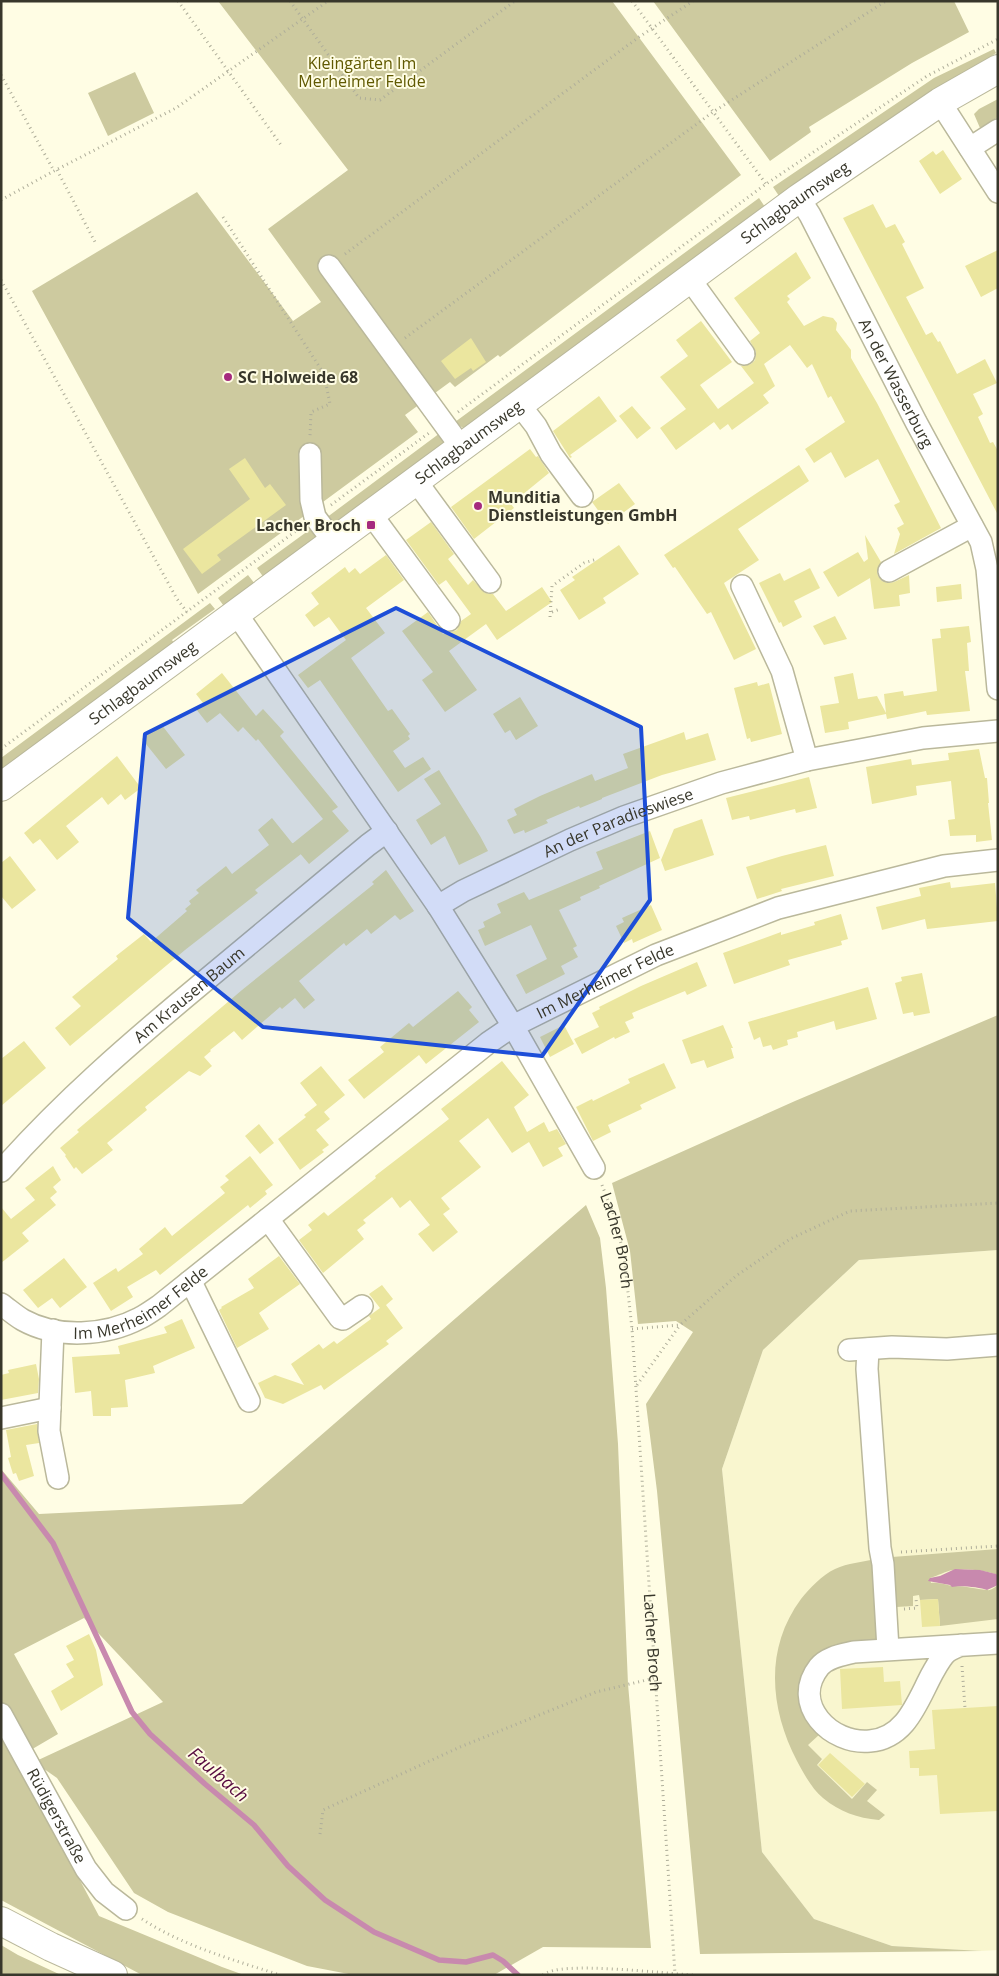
<svg xmlns="http://www.w3.org/2000/svg" width="999" height="1976" font-family="'Open Sans',sans-serif">
<rect width="100%" height="100%" fill="#fffde4"/>
<!-- built -->
<path fill="#f9f6cf" d="M998,1250V1950L982,1951L892,1946L814,1919L762,1852L722,1469L763,1350L859,1260Z"/>
<!-- green -->
<path fill="#cdca9f" d="M218,1H612L741,175L500,357L498,355L455,387L450,382L405,415L418,432L198,594L32,291L197,192L293,321L321,302L268,229L348,170Z
M653,1H954L969,32L912,63L809,127L811,132L770,161Z
M994,49L996,53L781,199L773,187L934,78Z
M135,72L154,113L108,136L88,93Z
M998,99V117L980,128L974,114L979,109Z
M759,198L767,210L467,431L455,422Z
M440,433L445,448L335,529L326,518Z
M312,528L321,539L264,578L257,568Z
M248,575L255,584L226,609L218,598Z
M210,603L215,609L172,640L176,646L1,775V758Z
M998,1015V1250L859,1260L763,1350L722,1469L762,1852L814,1919L892,1946L982,1951L700,1954L657,1491L646,1404L693,1332L676,1321L638,1324L630,1251L612,1183L795,1101Z
M586,1205L600,1238L606,1288L618,1444L628,1684L651,1948L543,1947L494,1975H354L307,1966L168,1912L134,1893L57,1778L34,1762L163,1702L84,1618L14,1654L58,1734L29,1751L1,1702V1469L39,1514L242,1504Z
M998,1549V1575C984,1570 967,1568 953,1570C945,1571 938,1576 930,1578L931,1583C940,1582 948,1586 955,1586C966,1586 976,1589 987,1590C991,1591 995,1587 998,1585V1619L940,1626L938,1599L920,1600L919,1595L913,1596V1606L896,1607L892,1557Z
M876,1559L881,1633L876,1641L814,1661L820,1734L808,1745L822,1759L817,1765L852,1799L867,1782L877,1790L867,1801L885,1815L879,1820C857,1818 840,1812 823,1798C812,1789 804,1774 797,1761C770,1709 764,1649 801,1599C810,1588 822,1575 835,1569C848,1563 862,1562 876,1559Z
M1,1732L99,1916L222,1967L244,1975H142L1,1900Z
M1,1945L18,1955L61,1975H1Z"/>
<!-- water -->
<path fill="#c889ae" d="M955,1569L980,1570L996,1574L998,1575V1585L987,1590C980,1587 959,1585 952,1587L950,1585L928,1581L930,1578L940,1576Z"/>
<g fill="none" stroke-linecap="round" stroke-linejoin="round">
<!-- stream -->
<path stroke="#c889ae" stroke-width="5.5" d="M1,1474L53,1543L132,1712L150,1734L205,1784L254,1825L288,1866L325,1900L374,1932L439,1960L466,1962L493,1955L503,1961L518,1975"/>
</g>
<!-- building -->
<path fill="#ebe69f" d="M943,150L962,179L940,194L919,161L933,151L936,155Z
M873,204L886,228L895,224L905,242L902,244L924,288L906,297L926,335L932,332L938,342L940,341L957,374L985,359L997,383L973,394L983,414L978,417L990,443L993,442L998,451V515L843,218Z
M998,250V288L981,297L965,266Z
M796,252L811,278L787,296L790,299L787,302L804,326L823,316L833,318L837,323L836,330L851,350V358L877,403L941,528L894,554L900,534L897,528L904,524L894,505L900,502L878,459L845,478L831,452L814,463L805,449L845,422L831,396L828,398L812,364L807,368L790,345L764,364L775,386L763,395L769,403L732,430L728,424L720,430L714,422L676,450L660,428L686,409L660,377L688,356L676,340L701,321L732,362L700,385L718,409L754,383L741,366L751,364L755,360L756,352L750,341L760,333L734,298Z
M471,338L486,362L473,371L471,368L455,379L441,361Z
M599,396L617,421L570,455L572,457L570,458L553,431Z
M632,406L651,428L637,439L619,416Z
M530,449L536,457L538,456L549,473L511,504L514,508L474,539L451,507Z
M245,458L265,488L270,484L286,505L217,555L221,560L202,574L183,549L250,499L229,469Z
M799,465L809,481L738,529L759,560L724,583L756,649L734,660L711,612L707,614L675,567L673,568L664,555Z
M619,483L635,504L608,524L592,502Z
M431,522L454,554L448,559L468,585L473,580L485,593L493,594L506,611L542,587L552,602L497,640L486,624L449,651L477,690L445,712L422,680L433,672L402,631L428,612L443,634L451,632L457,630L461,621L471,614L446,580L439,585L406,540Z
M865,535L881,562L877,571L878,576L882,581L888,583L894,582L909,575L910,593L899,595L900,606L874,609L870,578L838,597L823,572L858,552L864,562L868,559Z
M619,545L639,574L603,598L606,603L579,620L560,590L575,580L572,577Z
M386,555L404,580L366,608L385,633L351,658L388,711L392,709L410,734L408,736L410,739L393,751L405,768L423,757L431,769L398,792L320,680L308,688L298,675L346,640L329,617L314,627L305,615L319,604L311,593L345,567L349,573L355,568L360,574Z
M810,568L820,588L794,601L802,617L783,627L781,622L779,623L759,583L780,573L784,581Z
M961,584L962,599L937,602L936,587Z
M835,616L847,639L824,645L813,626Z
M969,626L971,642L967,643L969,671H965L970,711L927,715L926,711L887,719L886,714L848,722L849,729L825,733L820,706L839,703L834,677L853,673L858,699L877,696L886,713L884,694L903,691L904,696L937,691L932,639L941,638L940,629Z
M222,673L256,716L263,709L284,732L280,736L338,807L332,811L349,831L309,864L292,844L323,819L258,739L256,741L243,727L238,732L220,713L207,723L196,709L203,703L196,694Z
M757,682L758,686L769,683L782,734L751,742L750,738L747,739L734,688Z
M520,697L538,726L516,740L510,730L505,733L493,714Z
M161,724L185,755L166,769L142,739Z
M684,732L686,740L708,733L716,760L662,775L602,798V799L580,808L579,806L546,820L548,823L525,833L524,830L514,834L507,820L517,815L514,809L540,796L592,774L595,781L628,768L623,754Z
M979,749L985,778H987L989,803H988L992,840L976,842V835L950,836L948,820L955,819L951,781L916,786L917,795L872,804L866,767L911,759L912,765L949,760L948,753Z
M117,756L141,788L125,800L121,794L108,805L102,797L66,826L79,842L57,860L40,839L33,844L24,833Z
M439,770L480,836L488,851L459,865L445,836L431,845L416,820L441,804L424,779Z
M809,777L817,808L796,813L795,809L750,820L749,816L732,820L726,798Z
M272,818L301,854L255,890L258,893L185,950L70,1046L55,1028L81,1006L72,997L118,959L116,956L144,934L151,942L187,911L185,909L191,904L189,901L199,893L196,890L226,866L232,874L269,845L258,830Z
M702,819L714,855L665,871L661,860L674,829Z
M650,831L660,858L599,886L600,888L580,897L581,900L559,910L577,946L573,948L578,957L561,966L565,974L526,994L516,975L547,959L531,925L485,946L478,930L485,927L483,922L501,913L497,904L517,895L524,892L529,900L603,869L596,852Z
M826,845L834,876L781,889L782,891L757,899L746,867L782,856Z
M10,856L36,890L12,909L1,896V863Z
M386,870L414,911L400,920L395,915L371,934L367,929L346,946L344,943L299,981L315,1000L304,1009L295,998L282,1009L280,1007L242,1040L234,1031L210,1050L211,1051L204,1057L212,1066L200,1076L189,1071L145,1107L147,1110L107,1143L113,1150L82,1174L76,1167L74,1169L65,1156L66,1155L60,1148L79,1132L77,1130L242,990L374,884L372,882Z
M950,882L951,888L995,883L998,921L927,929L925,919L882,930L876,907L921,896L919,888Z
M651,905L662,930L633,943L632,939L624,943L616,926L624,922L622,918Z
M841,914L848,939L841,941L842,945L788,960L790,965L734,984L723,953L781,932V935L815,925L814,922Z
M697,962L707,986L687,995L685,991L632,1013L634,1018L625,1022L630,1032L615,1039L614,1037L582,1054L574,1039L599,1027L592,1013L600,1009L599,1007L641,986Z
M922,973L930,1013L914,1016L913,1012L903,1014L895,983L902,981L901,977Z
M868,987L877,1019L836,1030L834,1021L797,1032L798,1037L787,1040L788,1045L773,1050L771,1045L763,1047L760,1037L754,1040L748,1022Z
M458,991L472,1007L469,1010L479,1022L426,1064L419,1055L364,1099L348,1080L384,1052L380,1047L409,1023L413,1027Z
M564,1025L574,1044L550,1057L540,1037Z
M723,1025L733,1048H731L734,1058L707,1068L704,1060L691,1064L682,1040Z
M24,1041L46,1068L1,1106V1059Z
M502,1061L529,1095L514,1107L527,1132L544,1122L549,1132L557,1129L566,1144L558,1148L563,1156L543,1167L529,1142L512,1153L488,1118L459,1141L481,1167L441,1198L450,1209L443,1214L458,1232L433,1252L418,1234L430,1225L410,1200L400,1208L392,1197L363,1220L366,1223L357,1230L364,1239L323,1273L299,1240L312,1230L308,1225L324,1212L328,1216L376,1178L375,1176L449,1119L441,1109Z
M664,1063L676,1088L640,1105L642,1109L608,1125L611,1132L593,1141L576,1107L592,1099L593,1101L630,1083L628,1079Z
M321,1066L345,1095L324,1112L330,1119L316,1130L329,1145L322,1150L324,1152L300,1170L278,1139L306,1117L304,1115L317,1105L300,1083Z
M259,1124L274,1143L260,1154L245,1136Z
M250,1156L273,1185L265,1191L267,1194L250,1208L248,1205L160,1275L156,1270L127,1287L133,1297L111,1311L93,1283L116,1268L118,1272L143,1254L139,1249L165,1227L172,1236L225,1193L220,1187L229,1180L225,1176Z
M53,1166L61,1180L53,1187L57,1192L50,1198L56,1205L22,1233L29,1241L1,1263V1207L11,1219L35,1200L25,1188Z
M279,1256L300,1284L259,1313L269,1329L237,1348L219,1310L222,1308L221,1307L254,1288L248,1279Z
M64,1258L87,1287L60,1308L52,1298L38,1308L23,1290Z
M382,1285L393,1299L386,1305L403,1328L386,1341L389,1344L324,1390L321,1385L283,1404L265,1398L258,1383L275,1375L304,1385L291,1364L319,1344L323,1349L334,1341L337,1344L371,1319L369,1316L380,1308L369,1294Z
M182,1319L195,1348L153,1366L155,1373L125,1380L128,1407L111,1408V1416H93L91,1391L75,1393L72,1357L120,1354L118,1346L167,1333L164,1327Z
M36,1364L39,1379L38,1393L1,1400V1375L9,1373L8,1370Z
M37,1424L39,1443L26,1445L34,1476L19,1481L16,1473L13,1474L8,1458L11,1457L6,1430Z
M938,1599L940,1626L922,1627L920,1600Z
M89,1634L96,1650L103,1685L61,1711L51,1691L74,1677L66,1664L74,1660L66,1646Z
M883,1667L884,1682L900,1681L902,1705L842,1709L840,1669Z
M998,1706V1811L940,1814L937,1775L919,1776V1768H910L909,1751L935,1749L932,1710Z
M830,1753L865,1784L852,1797L818,1765Z"/>
<g fill="none" stroke-linecap="round" stroke-linejoin="round">
<defs>
<g id="minor">
<path d="M940,102L998,192"/>
<path d="M970,148L998,130"/>
<path id="s2" d="M799,198L810,215L916,422L981,542L987,569L998,689"/>
<path d="M329,266L461,447"/>
<path d="M689,278L744,354"/>
<path d="M519,404L536,426L551,454L582,496"/>
<path d="M310,454L311,500L315,517L333,541"/>
<path d="M416,481L490,582"/>
<path d="M371,514L449,620"/>
<path d="M889,571L972,526"/>
<path d="M742,586L782,671L807,760"/>
<path d="M236,613L438,906L513,1026L594,1168"/>
<path id="s3" d="M438,906L463,891L570,840L624,817L721,783L807,760L923,738L998,731"/>
<path id="s4" d="M1,1171C63,1101 128,1045 200,985C256,938 312,892 368,845L387,831"/>
<path d="M268,1219L340,1318L343,1319L362,1306"/>
<path d="M189,1282L194,1288L249,1401"/>
<path id="s5" d="M1,1304C8,1309 16,1316 23,1320C57,1339 106,1336 140,1318C146,1315 153,1310 159,1306L488,1043L513,1026L656,955L778,908L944,866L998,860"/>
<path d="M53,1330L49,1431L58,1478"/>
<path d="M868,1349L867,1369L880,1548L883,1564L888,1649"/>
<path d="M849,1350L892,1347L947,1349L998,1345"/>
<path d="M1,1418L50,1408"/>
<path d="M961,1645C956,1647 951,1649 947,1652C941,1657 936,1667 932,1674C917,1702 906,1738 870,1741C831,1745 790,1704 819,1667C827,1657 842,1655 854,1652L998,1643"/>
<path id="s6" d="M1,1714L86,1869L104,1892L126,1909"/>
</g>
<g id="major">
<path id="s7" d="M1,787L799,198L940,102L998,69"/>
</g>
<path id="highway" d="M1,1921L51,1947L113,1975"/>
</defs>
<!-- minor casing -->
<use href="#minor" stroke="#bab89b" stroke-width="24"/>
<!-- major casing -->
<use href="#major" stroke="#bab89b" stroke-width="30"/>
<!-- highway casing -->
<use href="#highway" stroke="#bab89b" stroke-width="30"/>
<!-- path -->
<g stroke="#afae9a" stroke-width="3" stroke-dasharray="1 4" stroke-linecap="butt">
<path d="M178,1L281,145"/>
<path d="M290,1L359,98L380,100L515,1"/>
<path d="M632,1L766,184"/>
<path d="M1,75L54,171"/>
<path d="M57,170L95,242"/>
<path d="M1,200L54,171L176,108L328,1"/>
<path d="M223,217L324,374L330,404L311,412L310,436"/>
<path d="M345,254L639,37L693,1"/>
<path d="M1,280L177,599L187,612"/>
<path d="M405,338L713,112L886,1"/>
<path d="M458,412L766,184L927,76L998,39"/>
<path d="M331,505L429,433"/>
<path d="M552,612L560,609"/>
<path d="M550,617L552,586L584,563L597,559"/>
<path d="M1,749L300,528"/>
<path id="s1" d="M602,1185L613,1213L624,1255L632,1329L675,1974"/>
<path d="M632,1329L680,1325L736,1276L790,1239L850,1211L998,1203"/>
<path d="M637,1385L680,1325"/>
<path d="M901,1552L998,1546"/>
<path d="M904,1609L917,1608L916,1599"/>
<path d="M962,1666L965,1708"/>
<path d="M320,1834L323,1810L460,1747L596,1692L655,1678"/>
<path d="M142,1919C183,1946 234,1960 280,1975"/>
<path d="M543,1975C558,1960 667,1974 694,1975"/>
</g>
<!-- minor -->
<use href="#minor" stroke="#fff" stroke-width="21"/>
<!-- major -->
<use href="#major" stroke="#fff" stroke-width="28"/>
<!-- highway -->
<use href="#highway" stroke="#fff" stroke-width="28"/>
</g>
<!-- marked area -->
<path fill="#1d4ed8" fill-opacity="0.2" stroke="#1d4ed8" stroke-width="4" stroke-linejoin="round" d="M396,608L641,727L650,900L542,1056L263,1027L128,918L145,734Z"/>
<!-- markers -->
<g fill="#a52a7e" stroke="#fffde4" stroke-width="2">
<circle cx="228" cy="377" r="5"/>
<circle cx="478" cy="506" r="5"/>
<rect x="366" y="520" width="10" height="10" rx="2.5"/>
</g>
<g text-anchor="middle" dominant-baseline="central" stroke-width="4" stroke-linejoin="round" paint-order="stroke">
<!-- park labels -->
<g font-size="16" fill="#605901" stroke="#fffde4">
<text x="362" y="63">Kleingärten Im<tspan x="362" dy="18">Merheimer Felde</tspan></text>
</g>
<!-- street labels -->
<g font-size="16" fill="#38372b" stroke="#fffde4">
<text stroke="none"><textPath href="#s7" startOffset="986">Schlagbaumsweg</textPath></text>
<text stroke="none"><textPath href="#s2" startOffset="209">An der Wasserburg</textPath></text>
<text stroke="none"><textPath href="#s7" startOffset="581">Schlagbaumsweg</textPath></text>
<text stroke="none"><textPath href="#s7" startOffset="176">Schlagbaumsweg</textPath></text>
<text stroke="none"><textPath href="#s3" startOffset="199">An der Paradieswiese</textPath></text>
<text stroke="none"><textPath href="#s5" startOffset="725">Im Merheimer Felde</textPath></text>
<text stroke="none"><textPath href="#s4" startOffset="258">Am Krausen Baum</textPath></text>
<text stroke="none"><textPath href="#s1" startOffset="58">Lacher Broch</textPath></text>
<text stroke="none"><textPath href="#s5" startOffset="155">Im Merheimer Felde</textPath></text>
<text stroke="none"><textPath href="#s1" startOffset="462">Lacher Broch</textPath></text>
<text stroke="none"><textPath href="#s6" startOffset="116">Rüdigerstraße</textPath></text>
</g>
<!-- poi labels -->
<g font-size="16" font-weight="bold" fill="#38372b" stroke="#fffde4" text-anchor="start">
<text x="238" y="377">SC Holweide 68</text>
<text x="488" y="497">Munditia<tspan x="488" dy="18">Dienstleistungen GmbH</tspan></text>
<text x="361" y="525" text-anchor="end">Lacher Broch</text>
</g>
<!-- water labels -->
<g font-size="18" font-style="italic" fill="#570b40" stroke="#fffde4">
<text transform="translate(219 1774) rotate(41)">Faulbach</text>
</g>
</g>
<!-- border -->
<rect width="999" height="1976" fill="none" stroke="#38372b" stroke-width="5"/>
</svg>
